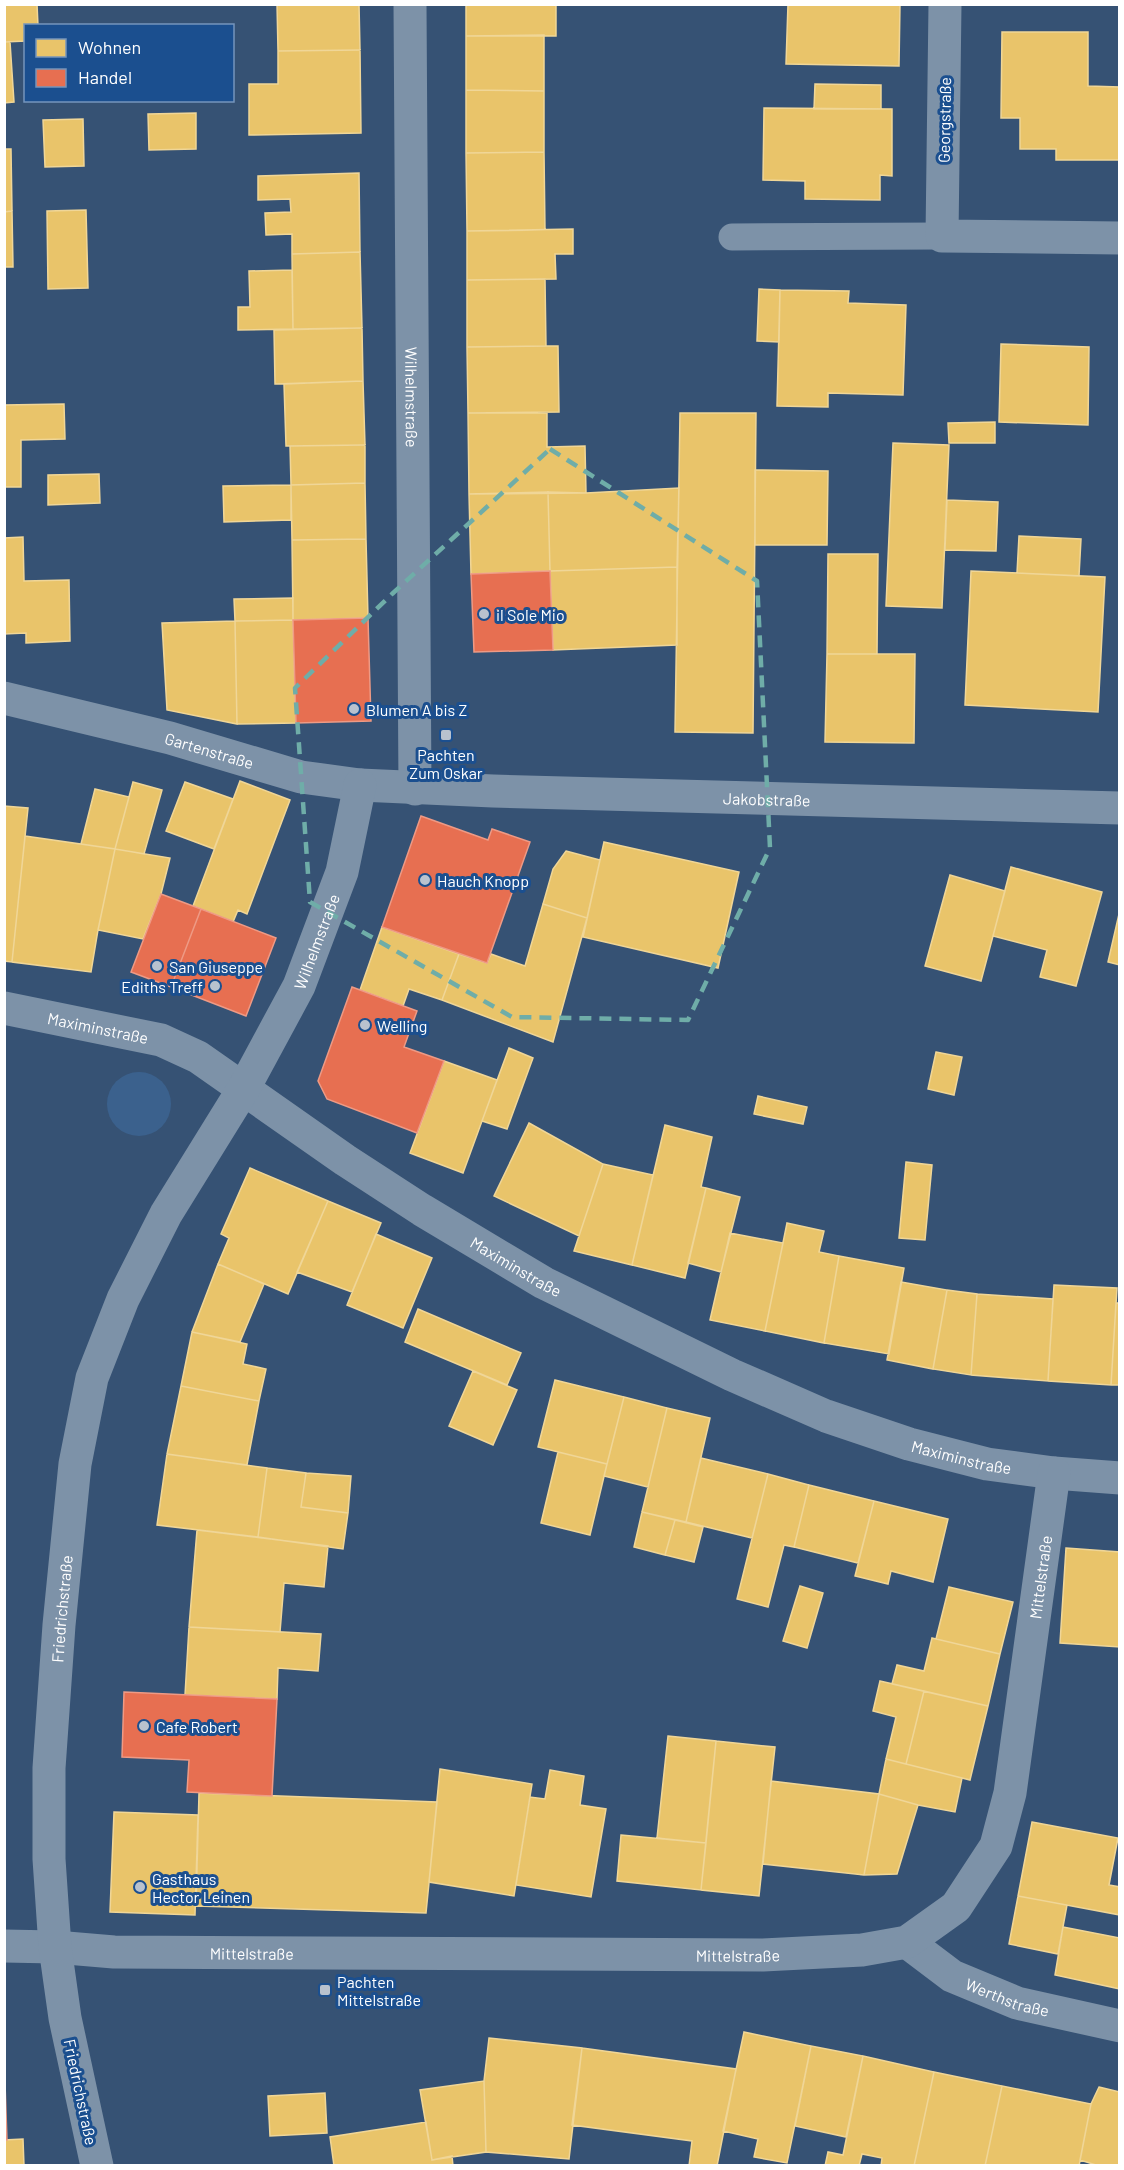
<svg xmlns="http://www.w3.org/2000/svg" width="1124" height="2170" font-family="Barlow,sans-serif">
<rect width="100%" height="100%" fill="#365274"/>
<!-- water -->
<path fill="#3b618d" d="M107 1104a32 32 0 1 1 64 0a32 32 0 1 1-64 0Z"/>
<!-- homes -->
<path fill="#e9c46a" stroke="#f0d697" stroke-width="1.5" d="M4,4H37L38,26H26V41L4,42Z
M277,4H359L360,50L278,51Z
M466,4H556V36H466Z
M788,4H900L899,66L786,64Z
M1002,32H1088V86L1120,87V160H1056V149H1020V118H1001Z
M544,35V91L466,90V36Z
M4,42H10L14,102L4,103Z
M360,50L361,133L249,135V84H278V51Z
M815,84L881,85V109H814Z
M466,90L544,91V152L466,153Z
M764,108L892,109V176L880,175V200L805,199V181L763,180Z
M196,113V149L149,150L148,114Z
M83,119L84,166L45,167L43,120Z
M4,149H11L12,211L4,212Z
M544,152L545,230L467,231L466,153Z
M359,173L360,252L292,254V234L266,235L265,213L291,212L290,199L258,200V176Z
M86,210L88,288L48,289L47,211Z
M12,211L13,267H4V212Z
M573,229V254H555L556,279L467,280V231Z
M360,252L362,328L293,329L292,254Z
M292,270L293,329L238,330V307H250L249,271Z
M545,279L546,346L467,347V280Z
M759,289L780,290L779,342L757,341Z
M780,290L849,291L848,303L906,305L903,395L828,393V407L777,406Z
M362,328L363,381L275,384L274,330Z
M1001,344L1089,347L1088,425L999,422Z
M546,346H558L559,412L468,413L467,347Z
M363,381L365,445L286,446L284,384Z
M64,404L65,439L21,440V487H4V405Z
M468,413H547V447L585,446L586,493L469,494Z
M680,413H756L753,733L675,732Z
M995,422V443H949L948,423Z
M893,443L949,445L942,608L886,606Z
M365,445V483L291,485L290,446Z
M755,470L828,471L827,545H755Z
M99,474L100,503L48,505V475Z
M365,483L366,539L292,540L291,485Z
M291,485V520L224,522L223,486Z
M679,488L677,567L550,571L548,492L586,493Z
M548,492L550,571L471,574L469,494Z
M947,500L998,502L996,551L945,550Z
M1019,536L1081,539L1079,576L1017,573Z
M23,537L24,581L69,580L70,641L26,643V633L4,634V538Z
M366,539L368,618L293,620L292,540Z
M828,554H878L877,654H827Z
M677,567V645L553,650L550,571Z
M971,571L1105,577L1098,712L965,705Z
M293,598V620L235,621L234,599Z
M293,620L296,723L237,724L235,621Z
M235,621L237,724L167,710L162,623Z
M827,654H915L914,743L825,742Z
M240,781L290,800L247,914L238,910L233,922L193,906Z
M133,782L162,790L144,854L115,849Z
M185,782L233,799L214,849L166,831Z
M95,789L129,797L115,849L81,844Z
M4,806L28,808L12,962L4,961Z
M25,836L115,849L98,930L91,972L12,962Z
M604,842L739,872L718,968L583,937Z
M115,849L170,858L161,894L143,939L98,930Z
M566,851L600,860L587,918L543,904L553,869Z
M1011,867L1102,892L1076,986L1040,977L1047,950L993,936Z
M950,875L1005,891L981,981L925,966Z
M543,904L587,918L553,1042L442,1000L459,954L487,963L491,954L525,966Z
M1119,914H1120V965L1108,962Z
M382,927L459,954L442,1000L409,989L403,1006L360,990Z
M509,1048L533,1058L507,1129L482,1121Z
M936,1052L962,1057L954,1095L928,1089Z
M444,1061L497,1080L463,1173L410,1153Z
M758,1096L807,1107L803,1124L754,1114Z
M529,1123L603,1164L579,1236L494,1196Z
M665,1125L712,1137L701,1187L706,1188L685,1278L632,1265Z
M906,1162L932,1165L925,1240L899,1238Z
M603,1164L653,1175L632,1265L574,1251Z
M250,1168L328,1201L288,1294L218,1264L229,1238L221,1234Z
M706,1188L740,1197L721,1272L688,1263Z
M328,1201L381,1223L352,1292L297,1272Z
M787,1223L824,1231L819,1252L839,1256L824,1343L765,1331Z
M730,1233L783,1243L765,1331L710,1320Z
M376,1234L432,1258L403,1328L347,1305Z
M839,1256L904,1268L889,1354L824,1343Z
M218,1264L264,1284L240,1342L192,1332Z
M901,1282L947,1290L933,1369L887,1360Z
M1054,1285L1117,1288L1111,1385L1048,1381Z
M947,1290L977,1294L971,1375L933,1369Z
M977,1294L1053,1299L1048,1381L971,1375Z
M1116,1303H1120V1385H1111Z
M418,1309L521,1353L507,1385L405,1342Z
M192,1332L247,1344L243,1364L266,1369L259,1401L181,1386Z
M473,1371L517,1390L493,1445L449,1426Z
M555,1380L624,1397L607,1464L538,1447Z
M181,1386L259,1401L247,1465L167,1454Z
M624,1397L667,1408L648,1487L604,1476Z
M667,1408L710,1418L686,1522L642,1512Z
M558,1452L607,1464L590,1535L541,1523Z
M167,1454L267,1468L258,1537L157,1525Z
M701,1458L768,1474L752,1538L686,1522Z
M267,1468L306,1473L301,1507L348,1513L343,1549L258,1537Z
M306,1473L351,1476L348,1513L301,1507Z
M768,1474L809,1485L794,1547L784,1545L768,1607L737,1599Z
M809,1485L874,1501L858,1563L794,1547Z
M874,1501L948,1519L933,1582L891,1571L888,1584L855,1576Z
M642,1512L675,1520L665,1555L634,1547Z
M675,1520L703,1527L694,1562L665,1555Z
M197,1530L328,1546L324,1587L284,1583L280,1632L189,1627Z
M1066,1548L1120,1552V1647L1060,1643Z
M800,1586L823,1593L807,1648L783,1641Z
M949,1587L1013,1602L1000,1654L936,1639Z
M189,1627L321,1634L318,1671L278,1668L277,1699L185,1695Z
M932,1638L1000,1654L988,1706L892,1684L897,1665L924,1671Z
M880,1681L924,1691L906,1764L886,1759L896,1717L873,1711Z
M924,1691L988,1706L970,1780L906,1764Z
M668,1736L716,1741L706,1843L657,1838Z
M716,1741L775,1747L759,1896L701,1890Z
M886,1759L962,1778L955,1812L918,1805L879,1794Z
M440,1769L532,1784L514,1896L429,1882Z
M550,1770L584,1776L580,1805L606,1809L591,1897L516,1885L530,1797L545,1799Z
M771,1781L879,1794L864,1875L763,1864Z
M199,1793L437,1802L426,1913L196,1906Z
M879,1794L918,1805L897,1874L864,1875Z
M114,1812L198,1815L195,1915L110,1912Z
M1032,1822L1118,1838L1109,1885L1120,1887V1915L1018,1896Z
M621,1835L706,1843L701,1890L617,1881Z
M1018,1896L1067,1905L1058,1954L1009,1944Z
M1063,1927L1120,1938V1989L1055,1975Z
M744,2032L811,2046L787,2163L754,2157L758,2139L723,2131Z
M489,2038L582,2048L569,2159L486,2152L484,2081Z
M811,2046L863,2056L846,2137L795,2126Z
M582,2048L736,2069L717,2166H689L692,2141L572,2125Z
M863,2056L934,2072L914,2166H881L882,2158L862,2154L859,2166H825L828,2152L843,2155Z
M934,2072L1002,2086L985,2166H914Z
M484,2081L486,2152L432,2160L420,2090Z
M1002,2086L1091,2104L1079,2166H985Z
M1099,2087L1120,2092V2166H1099L1080,2160L1091,2104Z
M325,2093L327,2133L270,2136L268,2096Z
M426,2122L432,2160L452,2156L453,2166H334L330,2137Z
M23,2139L24,2166H4V2140Z"/>
<!-- shops -->
<path fill="#e76f51" stroke="#ee9a85" stroke-width="1.5" d="M550,571L553,650L474,652L471,574Z
M368,618L371,721L296,723L293,620Z
M421,816L488,840L492,829L530,842L487,963L382,927Z
M161,894L201,909L171,987L131,972Z
M201,909L276,938L246,1016L171,987Z
M352,987L417,1011L404,1047L444,1061L417,1133L327,1099L318,1081Z
M124,1692L277,1699L272,1796L187,1792L189,1760L122,1757Z
M5,2083L7,2140H4V2083Z"/>
<g fill="none" stroke-linecap="round" stroke-linejoin="round">
<!-- lane -->
<path stroke="#7d92a8" stroke-width="27" d="M732,237L942,236"/>
<!-- street -->
<g stroke="#7d92a8" stroke-width="33">
<path id="s1" d="M410,4L415,789"/>
<path d="M945,4L942,236L1120,238"/>
<path id="s2" d="M4,698L170,738L301,777L360,785L493,791L1120,808"/>
<path id="s3" d="M4,1008L161,1040L198,1057L345,1160L422,1210L544,1283L732,1375L826,1416L909,1444L987,1464L1054,1473L1120,1478"/>
<path id="s4" d="M907,1942L952,1976L1017,2003L1120,2026"/>
<path id="s5" d="M4,1946L55,1947L114,1952L763,1955L862,1950L907,1942L956,1907L996,1846L1010,1793L1054,1473"/>
<path id="s6" d="M97,2166L65,2018L55,1947L49,1859V1768L59,1625L75,1464L92,1378L123,1299L166,1214L244,1088L299,986L342,872L360,785"/>
</g>
</g>
<!-- marked area -->
<path fill="none" stroke="#6fada8" stroke-width="4.5" stroke-dasharray="12 8" stroke-linejoin="round" d="M550,449L757,581L770,848L688,1020L512,1017L310,902L295,688L392,594Z"/>
<!-- markers -->
<g fill="#b9c2ce" stroke="#1b4f8f" stroke-width="2">
<circle cx="484" cy="614" r="6"/>
<circle cx="354" cy="709" r="6"/>
<rect x="440" y="729" width="12" height="12" rx="3"/>
<circle cx="425" cy="880" r="6"/>
<circle cx="157" cy="966" r="6"/>
<circle cx="215" cy="986" r="6"/>
<circle cx="365" cy="1025" r="6"/>
<circle cx="144" cy="1726" r="6"/>
<circle cx="140" cy="1887" r="6"/>
<rect x="319" y="1984" width="12" height="12" rx="3"/>
</g>
<g text-anchor="middle" dominant-baseline="central" stroke-width="6" stroke-linejoin="round" paint-order="stroke">
<!-- street labels -->
<g font-size="16" fill="#fff" stroke="#1b4f8f">
<text transform="translate(944 120) rotate(-89)">Georgstraße</text>
<text stroke="none"><textPath href="#s1" startOffset="393">Wilhelmstraße</textPath></text>
<text stroke="none"><textPath href="#s2" startOffset="212">Gartenstraße</textPath></text>
<text stroke="none"><textPath href="#s2" startOffset="774">Jakobstraße</textPath></text>
<text stroke="none"><textPath href="#s6" startOffset="1287">Wilhelmstraße</textPath></text>
<text stroke="none"><textPath href="#s3" startOffset="96">Maximinstraße</textPath></text>
<text stroke="none"><textPath href="#s3" startOffset="582">Maximinstraße</textPath></text>
<text stroke="none"><textPath href="#s3" startOffset="1068">Maximinstraße</textPath></text>
<text stroke="none"><textPath href="#s5" startOffset="1310">Mittelstraße</textPath></text>
<text stroke="none"><textPath href="#s6" startOffset="562">Friedrichstraße</textPath></text>
<text stroke="none"><textPath href="#s5" startOffset="248">Mittelstraße</textPath></text>
<text stroke="none"><textPath href="#s5" startOffset="734">Mittelstraße</textPath></text>
<text stroke="none"><textPath href="#s4" startOffset="116">Werthstraße</textPath></text>
<text transform="translate(81 2092) rotate(78)">Friedrichstraße</text>
</g>
<!-- poi labels -->
<g font-size="16" fill="#fff" stroke="#1b4f8f" text-anchor="start">
<text x="496" y="614">il Sole Mio</text>
<text x="366" y="709">Blumen A bis Z</text>
<text x="446" y="754" text-anchor="middle">Pachten<tspan x="446" dy="18">Zum Oskar</tspan></text>
<text x="437" y="880">Hauch Knopp</text>
<text x="169" y="966">San Giuseppe</text>
<text x="203" y="986" text-anchor="end">Ediths Treff</text>
<text x="377" y="1025">Welling</text>
<text x="156" y="1726">Cafe Robert</text>
<text x="152" y="1878">Gasthaus<tspan x="152" dy="18">Hector Leinen</tspan></text>
<text x="337" y="1981">Pachten<tspan x="337" dy="18">Mittelstraße</tspan></text>
</g>
</g>
<!-- border -->
<rect width="1124" height="2170" fill="none" stroke="#ffffff" stroke-width="12"/>
<!-- legend -->
<rect x="24" y="24" width="210" height="78" fill="#1b4f8f" stroke="#7695bc" stroke-width="1.5"/>
<rect x="36" y="39" width="30" height="18" fill="#e9c46a" stroke="#7695bc" stroke-width="1.5"/>
<text x="78" y="54" font-size="18" fill="#ffffff">Wohnen</text>
<rect x="36" y="69" width="30" height="18" fill="#e76f51" stroke="#7695bc" stroke-width="1.5"/>
<text x="78" y="84" font-size="18" fill="#ffffff">Handel</text>
</svg>
